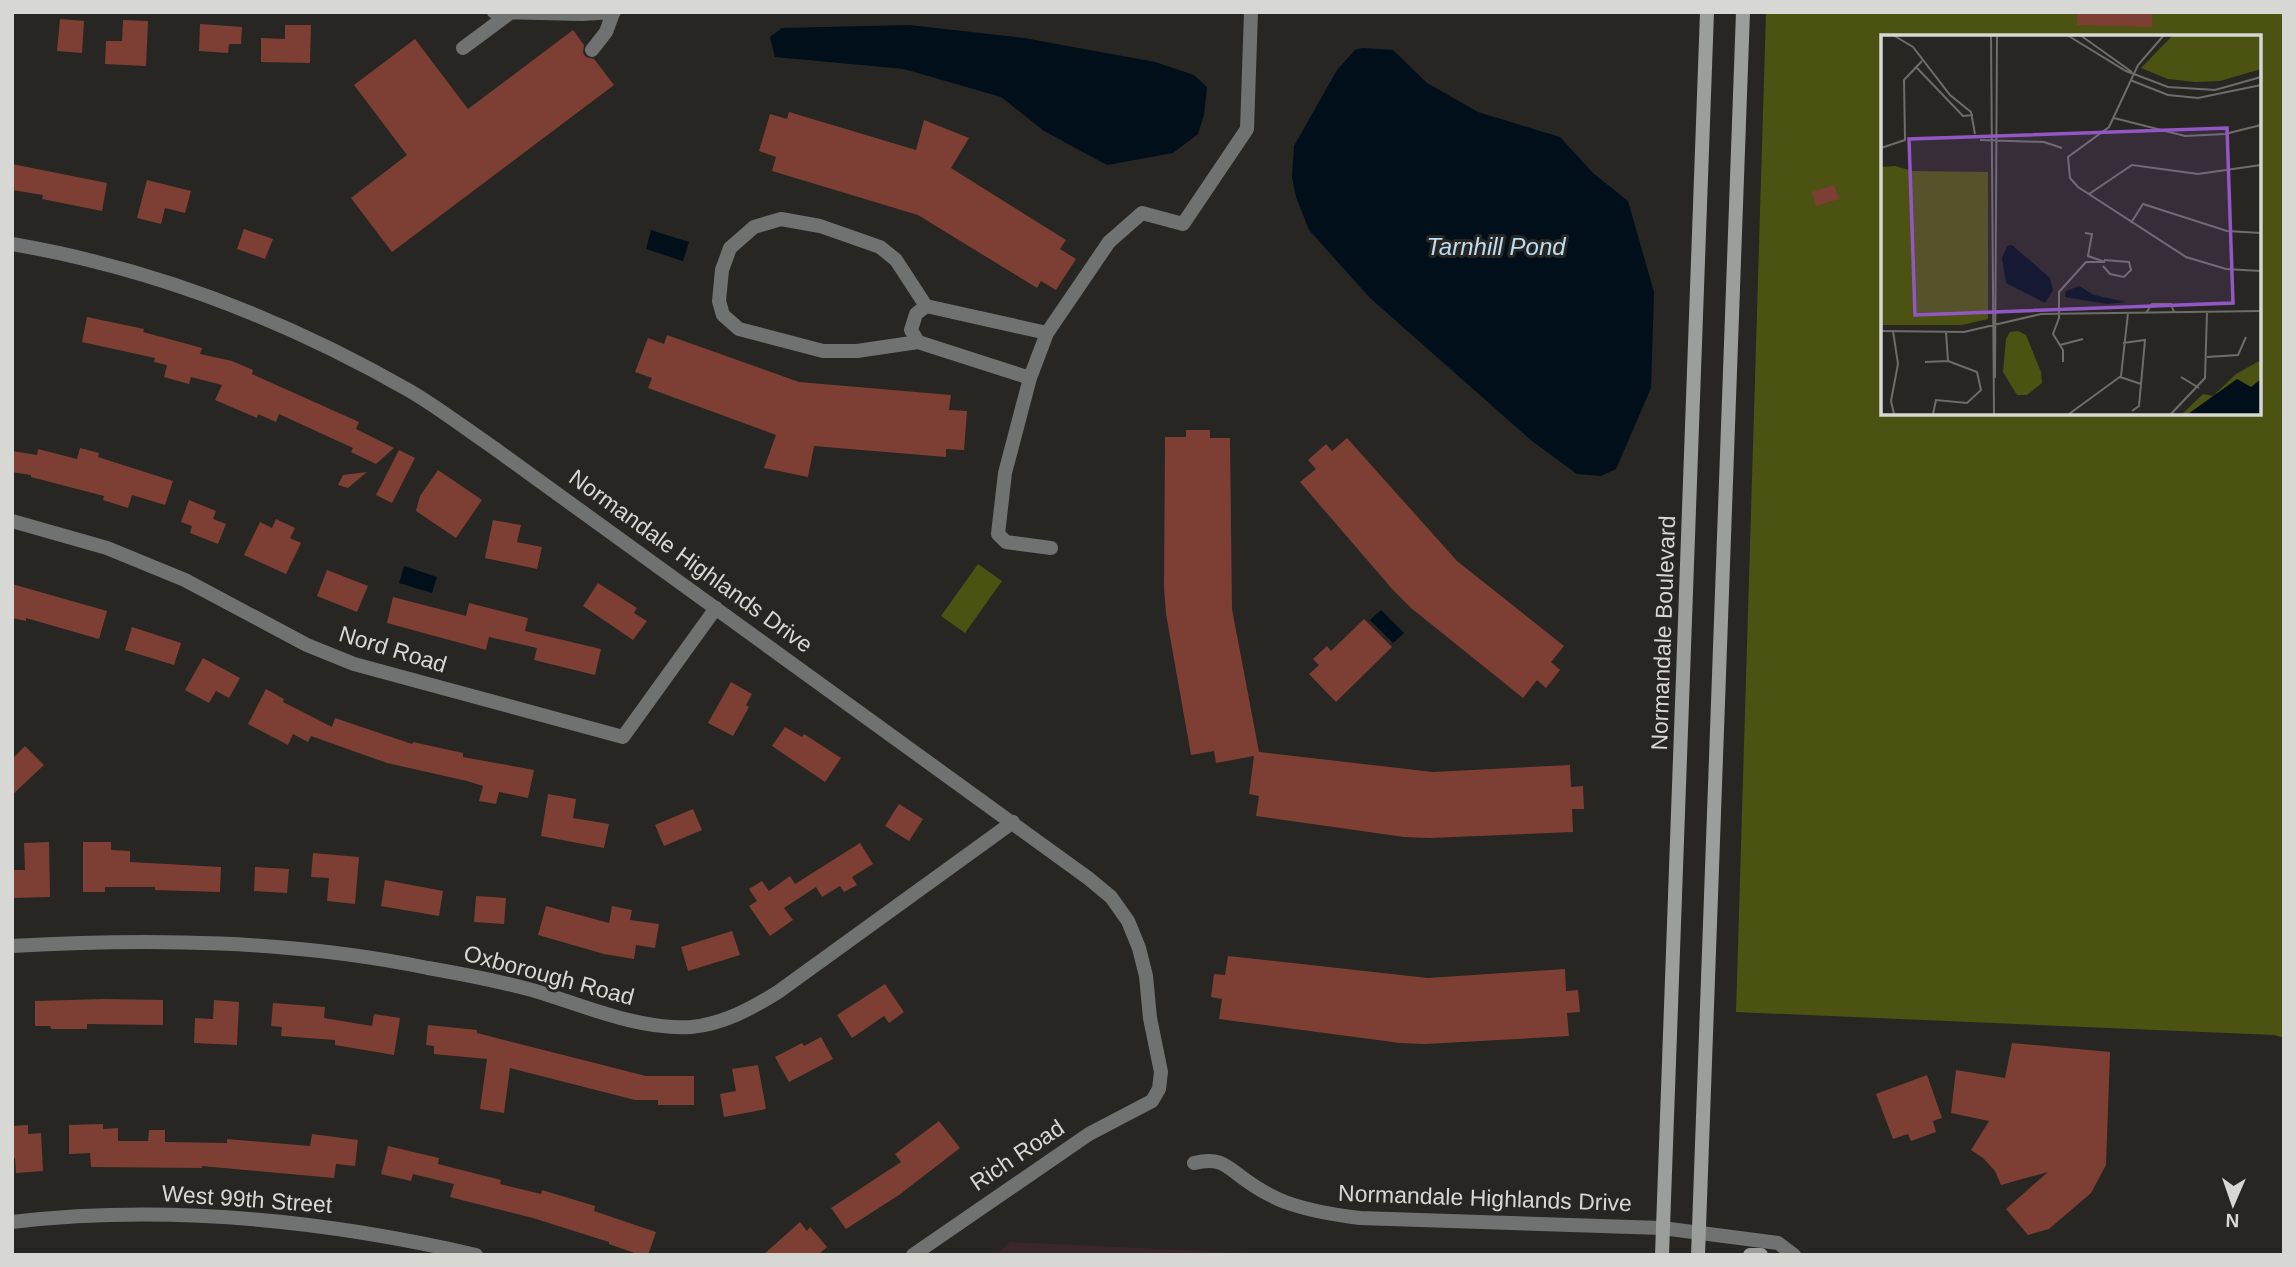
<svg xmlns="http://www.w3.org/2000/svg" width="2296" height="1267" font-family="Arial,sans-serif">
<rect width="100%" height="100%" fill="#272622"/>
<!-- commercial -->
<path fill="#3b272a" d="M1010,1242L1289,1255H997Z"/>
<!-- green -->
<path fill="#4c5212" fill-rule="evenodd" d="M1766,12H2284V1038L2274,1035L1736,1012ZM1883,37H2259V413H1883Z
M978,564L1002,581L965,633L941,616Z"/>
<!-- water -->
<path fill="#000f1a" d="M909,25L1024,38L1155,62L1194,75L1207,87L1204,115L1198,134L1173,153L1107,165L1044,131L1001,97L904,69L775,57L770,37L782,28Z
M1362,48L1393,50L1427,83L1478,112L1560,137L1593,173L1628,201L1654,292L1651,388L1616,469L1601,476L1577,474L1532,441L1370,298L1309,230L1296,197L1292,177L1294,146L1337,70L1355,50Z
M651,230L689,242L683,261L646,249Z
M404,566L437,577L432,593L399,583Z
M1381,610L1404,633L1393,643L1370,620Z"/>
<!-- building -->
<path fill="#7d3f33" d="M2077,12H2152V27L2077,25Z
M60,19L84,21L82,53L57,51Z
M123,20L148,21L146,66L105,64L106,41H122Z
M200,24L242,27L241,44H229L228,53L199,51Z
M285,25H311L310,63L261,62V38L285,39Z
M573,30L584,45L583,53L586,57L594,59L614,85L392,252L351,198L407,155L354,85L415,39L468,109Z
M789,112L916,150L924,120L969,138L951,168L1066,240L1060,249L1076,259L1056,290L1041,281L1037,288L918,215L772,171L776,157L759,151L770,114L787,119Z
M12,164L107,183L102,211L42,199L43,195L12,190Z
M147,180L191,191L185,213L165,208L161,224L137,218Z
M1834,185L1839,199L1816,206L1812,192Z
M244,229L273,239L265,259L237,249Z
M87,317L144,329L143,332L202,348L200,354L232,361L253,370L252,374L359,422L356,429L394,448L376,464L351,452L353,448L279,414L276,422L258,414L257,418L215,400L222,385L191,377L189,384L164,377L167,365L154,362L155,358L82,342Z
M667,335L799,382L951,395L949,410L967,411L964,450L946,449V457L814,446L808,477L764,468L776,435L648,388L652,378L635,372L648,338L664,344Z
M1186,430H1210V438H1230L1232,609L1259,752L1433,772L1570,765L1571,787L1583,786L1584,809H1572L1573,832L1430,838L1404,837L1256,816L1259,796L1249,794L1254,756L1216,763L1214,751L1191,755L1166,614L1164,588L1165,437H1186Z
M1347,438L1457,561L1564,646L1551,662L1560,670L1546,688L1537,680L1523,698L1411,608L1393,590L1300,482L1316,469L1308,460L1326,444L1332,451Z
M80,448L99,453L98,457L173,481L165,505L132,495L128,508L103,500L104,496L31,477V475L12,472V451L37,455L38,449L77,459Z
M399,450L415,458L392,503L376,495Z
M438,470L482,500L456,538L416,511L420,496Z
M367,472L348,488L338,485L343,475Z
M189,500L216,511L213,519L226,524L218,544L190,533L192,526L181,522Z
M276,519L295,528L290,538L301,543L286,574L244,555L260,522L272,528Z
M493,520L521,525L517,542L542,547L537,569L485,558Z
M327,570L368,586L357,612L317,596Z
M598,583L637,608L634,613L647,621L633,640L583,606Z
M12,584L107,611L99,639L26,618V621L12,618Z
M393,597L466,616L469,603L528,618L525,631L601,649L595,675L534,660L537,648L489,637L486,650L387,623Z
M1364,619L1392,647L1336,702L1309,674L1319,665L1313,659L1327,646L1331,651Z
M132,627L181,643L174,665L125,650Z
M203,658L240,678L229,698L216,691L209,703L185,690Z
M731,682L752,694L746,705L749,707L733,736L708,723Z
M266,689L284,699L283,702L332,727L335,718L412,744L413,742L463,753V757L534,770L528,798L499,792L496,804L479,801L483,786L467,781L387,763L311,736L308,742L293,734L288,745L248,724Z
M785,727L802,737L804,734L841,758L825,782L772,746Z
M25,746L44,765L12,795V759Z
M548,794L576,799L573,818L609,824L604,848L541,836Z
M899,804L923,819L909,841L885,826Z
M693,809L702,830L664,846L655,825Z
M49,842L50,897L12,898V870H25L24,843Z
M83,842H111V850L130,851V862L221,867L220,892L155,890V887H105V892H83Z
M860,843L873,864L852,877L857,885L844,892L840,886L822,897L816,887L784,908L793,920L770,936L749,906L757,901L749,889L762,881L769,891L790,876L795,884Z
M313,853L359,857L355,904L327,901L329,878L311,877Z
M255,867L289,869L287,893L254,891Z
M385,880L443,891L439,916L381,906Z
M476,896L506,898L504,924L474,922Z
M546,906L609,923L612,906L632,910L630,920L659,924L655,948L636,945L634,959L604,954L538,935Z
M732,931L740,955L688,971L681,947Z
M1228,956L1428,978L1565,969L1566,991L1578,990L1580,1012L1567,1013L1569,1036L1425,1044L1400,1043L1219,1019L1222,999L1211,997L1214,974L1225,975Z
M885,984L904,1012L889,1023L884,1016L852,1038L837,1015Z
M103,999L163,1000V1025L87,1024V1029H51L50,1026H35V1001Z
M214,1000L239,1002L237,1045L194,1043L195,1018L213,1019Z
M273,1003L325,1007L324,1018L372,1026L374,1014L400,1018L394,1055L335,1045V1040L281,1036L282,1027L271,1026Z
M428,1025L477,1030V1033L646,1076H694V1105H658V1100H635L510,1068L504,1113L480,1109L487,1059L434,1054V1046L426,1045Z
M821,1037L833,1059L789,1082L775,1057L802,1043L804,1046Z
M2012,1043L2110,1052L2106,1165L2091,1193L2049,1229L2028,1235L2006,1209L2048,1172L2001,1185L1995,1171L1983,1158L1971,1150L1989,1121L1951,1113L1956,1070L2005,1078Z
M758,1065L766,1109L724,1117L720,1094L736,1091L732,1069Z
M1927,1075L1942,1118L1933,1121L1936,1132L1911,1141L1908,1134L1893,1139L1876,1094Z
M939,1121L960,1148L899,1195L846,1229L831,1208L901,1162L895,1154Z
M103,1124V1129L118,1128V1141H148L149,1130H165V1142L227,1143V1139L310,1146L312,1134L358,1140L355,1166L336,1164L334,1178L202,1166V1168L91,1167L90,1153L69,1154V1125Z
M28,1125V1134L41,1133L43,1171L16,1173L15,1158H12V1126Z
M388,1146L439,1158L438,1164L501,1180L500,1184L541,1194L542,1190L595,1206L594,1211L656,1232L648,1255H640L609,1244V1242L533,1218L450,1197L454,1184L413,1174L411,1181L381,1174Z
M800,1222L807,1231L810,1227L827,1247L818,1255H763Z"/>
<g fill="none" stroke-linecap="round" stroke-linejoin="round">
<!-- street -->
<path stroke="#707271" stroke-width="14" d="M494,12L582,14L614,12
M463,48L510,13
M592,50L606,32L613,13
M12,244C152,268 288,321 410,391C439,408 466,429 494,448L1088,878L1111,897L1128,921L1139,948L1146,976L1150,1018L1161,1072L1159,1089L1152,1101L1089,1134L913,1255
M918,342L857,351H823L739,329L723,315L719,301L722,270L730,248L754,227L781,219L820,226L880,247L896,260L926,306
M1030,378L1047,333
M12,521L107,548L185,580L307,645L354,664L623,737L716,608
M1051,548L1006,542L998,534L1005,473L1030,378L918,342L911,330L916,314L926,306L1047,333L1109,242L1142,213L1183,224L1247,129L1251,12
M12,946C151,938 291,940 428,968C463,974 498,981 532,990C583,1005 637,1030 691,1027C723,1024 751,1009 778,992L1013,822
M1194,1163C1221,1156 1227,1167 1247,1181C1258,1189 1273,1197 1285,1202C1310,1211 1334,1215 1360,1218L1662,1228L1778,1243L1794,1255
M12,1222C167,1204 324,1220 476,1255"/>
<!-- secondary -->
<path stroke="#9b9e9b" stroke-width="14" d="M1662,1255L1707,12
M1698,1255L1743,12
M1750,1255H1761"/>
</g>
<g text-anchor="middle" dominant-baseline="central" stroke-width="6" stroke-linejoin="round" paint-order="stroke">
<!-- street labels -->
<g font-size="23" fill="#d7d7d4" stroke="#272622">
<text transform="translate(691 561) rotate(36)">Normandale Highlands Drive</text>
<text transform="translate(1663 633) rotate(-88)">Normandale Boulevard</text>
<text transform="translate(393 649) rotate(17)">Nord Road</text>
<text transform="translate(549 975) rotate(15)">Oxborough Road</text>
<text transform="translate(1017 1155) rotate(-34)">Rich Road</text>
<text transform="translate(1485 1198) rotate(2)">Normandale Highlands Drive</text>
<text transform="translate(247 1199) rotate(4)">West 99th Street</text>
</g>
<!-- water labels -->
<g font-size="24" font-style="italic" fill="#bcddf4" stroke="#272622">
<text x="1496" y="246">Tarnhill Pond</text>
</g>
</g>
<!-- overview -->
<g transform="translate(1881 35)">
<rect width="380" height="380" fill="#272622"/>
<path d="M292,0H380V34L339,46L314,47L287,44L260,33ZM14,131L32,136L107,137V284L81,290H0V132ZM137,296L145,300L160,337L161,348L146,360H136L122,337L125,304L129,297ZM380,325V379H301L322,359L332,361L355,339Z" fill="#4c5212"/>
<path d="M131,210L169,243L172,255L164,268L125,248L121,223L126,211ZM198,251L213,260L245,267L226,269L184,262L185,256ZM356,344L370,352L380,344V379H307Z" fill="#000f1a"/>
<path fill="none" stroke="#6d6d69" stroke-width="2" d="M12,0L32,12L69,60L90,77L94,99M110,0L113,379M186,0L245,36L287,52L334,55L380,42M199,0L251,37M283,0L257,30L228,92L187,122L189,143L197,152L305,222L345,234L380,236M36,33L82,81L92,80M249,45L287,60L317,63L380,50M233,83L304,101L344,99L380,90M99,105L163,107L181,113M0,113L24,105L23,45L41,26M208,159L251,130L317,139L380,130M250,188L262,169L346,196L380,198M222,231L229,239L243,242L250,235L248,227L223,225M265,278L271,269H290L293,277M0,296L83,297L160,279L380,276M12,296L17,329L10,366L13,379M242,308L264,305L258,371L251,376M179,310L202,304M326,322L357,320L365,302M44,327L67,326M182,327V315L172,299L178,283V257L205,227H224L207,221L211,199L204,198M239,342L260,349M300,342L318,353M114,343L116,0M52,379L55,365L86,368L100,355L96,337L67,326L65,297M188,379L240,341L247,278M290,379L324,343L326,277"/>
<path fill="#9257c4" fill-opacity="0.15" stroke="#9257c4" stroke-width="3.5" d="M346,93L352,268L34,280L28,104Z"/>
<rect width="380" height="380" fill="none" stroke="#d7d7d4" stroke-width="3.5"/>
</g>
<!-- border -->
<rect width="2296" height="1267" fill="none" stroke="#d7d7d4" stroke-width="28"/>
<!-- north arrow -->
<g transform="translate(2233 1204) rotate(182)" stroke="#272622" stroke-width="5" paint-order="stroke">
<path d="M0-5L12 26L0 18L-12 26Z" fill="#d7d7d4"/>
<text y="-10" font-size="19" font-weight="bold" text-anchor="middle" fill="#d7d7d4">N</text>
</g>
</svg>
